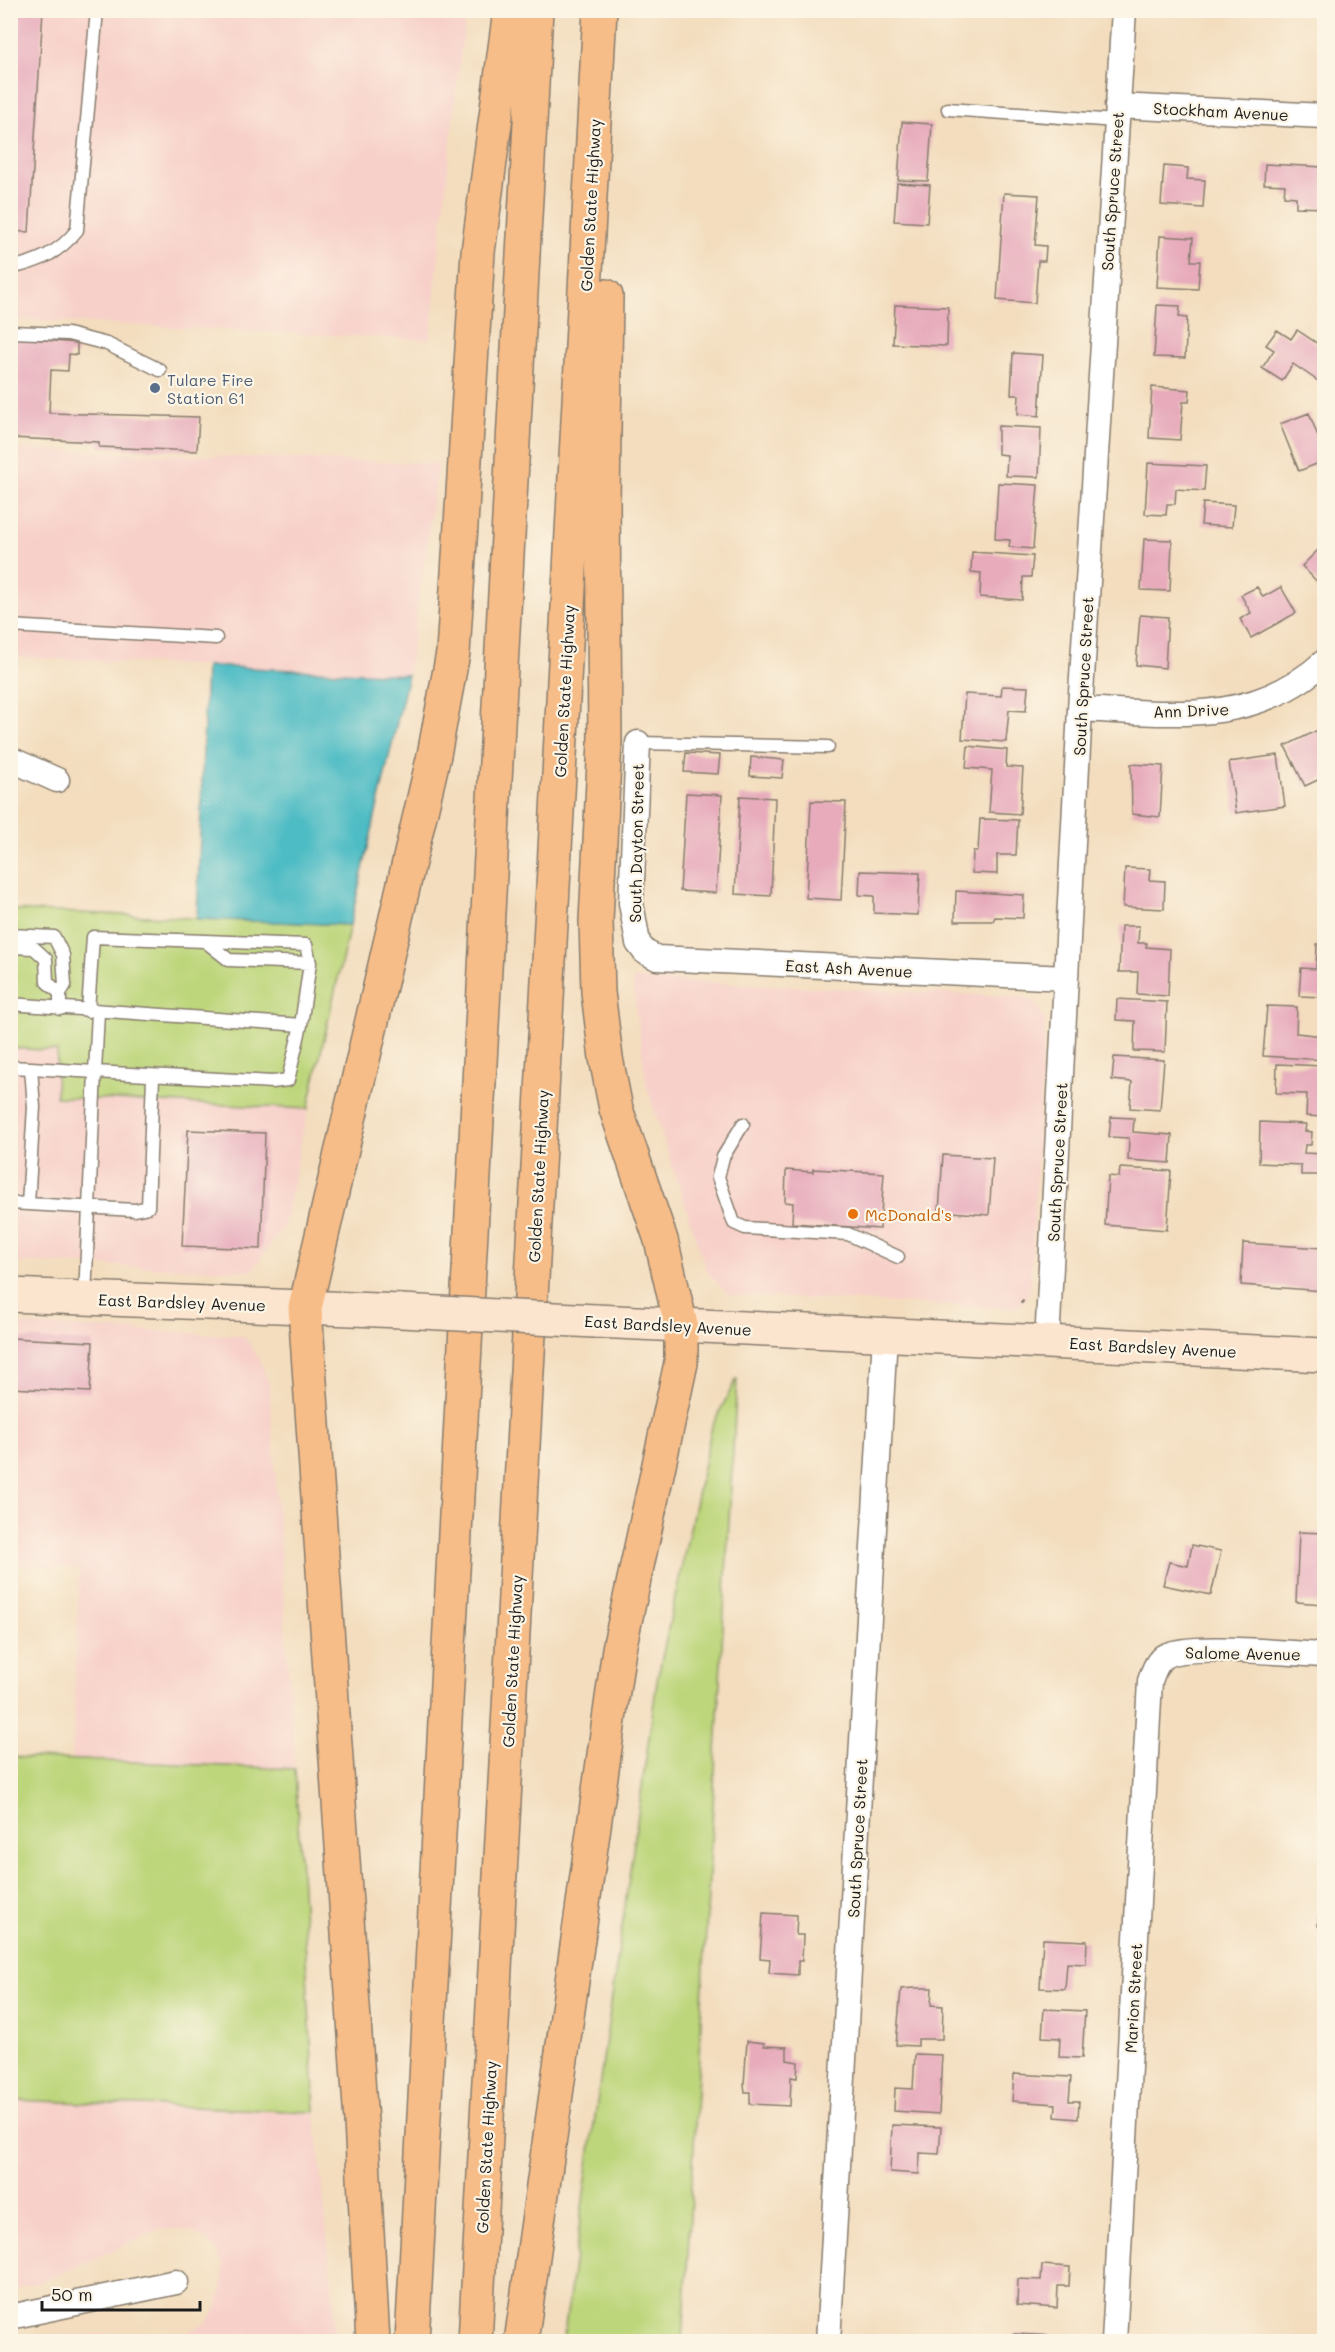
<svg xmlns="http://www.w3.org/2000/svg" width="1335" height="2352" font-family="Mali,sans-serif">
<rect width="100%" height="100%" fill="#fcf5e5"/>
<filter id="ink" filterUnits="userSpaceOnUse"><feTurbulence type="fractalNoise" baseFrequency=".0167" numOctaves="2"/><feDisplacementMap in="SourceGraphic" scale="12" xChannelSelector="R" yChannelSelector="G"/><feConvolveMatrix kernelMatrix="1 2 1 2 8 2 1 2 1" color-interpolation-filters="sRGB"/></filter>
<filter id="wash" filterUnits="userSpaceOnUse"><feTurbulence type="fractalNoise" baseFrequency=".008" numOctaves="4" result="noise"/><feDisplacementMap in="SourceGraphic" scale="24" xChannelSelector="R" yChannelSelector="G"/><feGaussianBlur stdDeviation="1.35" result="paint"/><feColorMatrix in="noise" values="0 0 0 0 0 0 0 0 0 0 0 0 0 0 0 0 0 1.4 0 .05"/><feComposite in="paint" operator="in"/></filter>
<g filter="url(#wash)">
<rect width="100%" height="100%" fill="#f3ddbe"/>
<!-- built -->
<path fill="#f7d0c9" d="M10,11H467L458,73L430,340L11,319Z
M11,449L438,464L408,675L11,657Z
M632,979L1021,997L1035,1002L1045,1020L1030,1288L1027,1298L1021,1304L1009,1308L729,1295L707,1272L647,1088Z
M11,1048L57,1051L56,1097L308,1109L284,1225L252,1271L11,1262Z
M10,1324L244,1336L259,1359L269,1384L295,1769L72,1760L79,1569L11,1565Z
M11,2100L315,2112L334,2310V2341H18L58,2336L184,2333L206,2324L217,2308L222,2288L223,2265L213,2246L200,2235L182,2229H161L43,2281L11,2290Z"/>
<!-- green -->
<path fill="#bdd67b" stroke="#6c794c" stroke-width="1.5" d="M10,910L350,925L308,1109L56,1097L57,1051L11,1048Z
M737,1378L683,2341H563L657,1681L712,1426Z
M10,1757L295,1769L315,2112L14,2100L16,2029H10Z"/>
<!-- water -->
<path fill="#4dbcc4" stroke="#346c70" stroke-width="1.5" d="M206,666L408,675L350,925L197,919Z"/>
<g id="blocks">
<!-- building -->
<path fill="#e7abbc" d="M10,10H43L29,232L10,231Z
M902,122L932,124L928,181L898,180Z
M1265,164L1324,167V208L1296,207V197L1284,196L1285,185L1264,184Z
M1164,166L1188,168L1187,179L1205,180L1203,208L1161,205Z
M897,183L930,185L927,223L894,221Z
M1004,193L1039,195L1035,245L1046,246L1045,261H1038L1035,303L997,300Z
M1160,236L1193,238L1191,261H1200L1198,289L1157,287Z
M895,305L948,307L947,346L893,344Z
M1157,305L1180,306L1179,317L1187,318L1185,358L1154,357Z
M1277,330L1291,339L1297,330L1324,348V378L1321,383L1293,364L1282,381L1262,368L1274,350L1266,345Z
M10,337L77,343V355L69,354L68,371L51,370L49,413L199,417L197,451L99,447V442L10,438Z
M1013,353L1043,355L1039,416L1018,414L1019,395H1011Z
M1152,387L1190,390L1189,402H1183L1180,440L1149,438Z
M1309,413L1324,452V461L1299,471L1280,424Z
M998,426L1041,428L1039,477L1006,476L1007,455L998,454Z
M1148,463L1206,466L1204,491L1176,489L1175,504H1167L1166,515L1145,514Z
M998,483L1038,485L1033,549L1009,547L1010,540L995,539Z
M1203,503L1234,505L1232,527L1201,525Z
M1144,539L1172,540L1170,591L1141,590Z
M1324,544V589L1302,566Z
M972,552L1033,556L1031,577H1023L1022,600L980,597L981,573L971,572Z
M1257,587L1263,597L1281,587L1296,613L1251,638L1240,619L1251,613L1241,595Z
M1140,615L1168,617L1165,668L1136,665Z
M1002,686L1028,687L1026,711L1009,710L1006,742L962,739L965,694L1001,696Z
M1324,727V777L1305,786L1285,746Z
M968,746L1007,750L1006,767L1023,768L1020,814L989,812L992,770L966,768Z
M686,753L720,755L718,774L684,772Z
M1278,755L1285,806L1236,813L1229,762Z
M751,757L784,760L782,778L750,776Z
M1131,764L1163,766L1160,817L1132,814Z
M686,793L722,795L716,893L680,891Z
M740,796L775,798L771,896L735,894Z
M811,801L846,802L841,900L806,898Z
M980,819L1018,820L1016,855H997V874L972,873L973,851H978Z
M1125,868L1150,869L1149,880L1165,881L1164,909L1123,907Z
M860,871L920,873L918,915L874,913V896L859,895Z
M956,891L1024,895L1023,918L995,917L993,921H955Z
M1121,926H1139L1138,943H1147L1146,947L1170,949L1168,996L1137,994L1138,972H1119Z
M1317,944H1324V997L1299,996L1301,968L1316,969Z
M1117,999L1167,1002L1165,1052L1134,1051L1135,1021L1116,1020Z
M1267,1006L1297,1007L1296,1033L1324,1036V1060L1263,1056Z
M1114,1057L1164,1060L1160,1110L1130,1108L1132,1082L1112,1080Z
M1277,1064L1324,1066V1117L1306,1116L1307,1094L1276,1093Z
M1111,1117L1134,1118L1133,1132L1172,1135L1170,1163L1128,1160L1129,1138L1109,1137Z
M1260,1122L1306,1124L1305,1131L1312,1132L1311,1145H1305L1304,1153L1324,1154V1175H1301V1165L1259,1163Z
M188,1130L265,1133L261,1249L182,1246Z
M943,1155L993,1158L989,1215L939,1211Z
M1120,1168L1171,1171L1167,1230L1105,1225L1108,1176L1119,1177Z
M813,1169L884,1173L880,1229L792,1223L793,1203L785,1202L786,1170L813,1172Z
M1243,1243L1324,1248V1291L1241,1285Z
M10,1338L93,1342L90,1392L10,1388Z
M1299,1532L1324,1533V1604L1296,1602Z
M1192,1545L1221,1551L1211,1595L1163,1585L1169,1562L1188,1566Z
M1320,1894H1324V1926H1318Z
M763,1913L797,1915L796,1935H803L802,1961H798V1975L769,1973L770,1959L760,1958Z
M1043,1939L1087,1941L1086,1964L1067,1963L1065,1989L1040,1988Z
M915,1988H932L931,2005L943,2006L942,2039H918V2046L896,2045L901,1989Z
M1044,2009L1085,2011L1082,2058L1059,2057L1060,2038L1042,2037Z
M747,2041L764,2043V2046L787,2047V2060L798,2062L797,2078L791,2077L790,2106L750,2104V2092H745L744,2084Z
M915,2054L942,2055L939,2114L894,2111L895,2088L913,2089Z
M1014,2074L1071,2077L1069,2101H1079L1078,2119L1055,2117L1056,2104L1012,2101Z
M892,2125L941,2127L939,2154L920,2153L919,2174L890,2172Z
M1042,2265L1070,2267L1069,2286H1058L1057,2308L1017,2305L1018,2279L1041,2280Z
M1014,2334L1056,2336V2342H1014Z"/>
</g>
</g>
<g filter="url(#ink)">
<use href="#blocks" fill-opacity="0" stroke="#887c6d" stroke-width="1.5"/>
<g fill="none" stroke-linecap="round" stroke-linejoin="round">
<defs>
<path id="service" d="M948,109L1116,121
M10,268C38,262 59,253 77,230L97,10
M10,332L68,334L107,344L160,370
M10,626L216,638
M638,743L828,747
M10,935L54,937L63,955L65,985L60,993V1009
M205,941L306,945L310,963
M10,947L34,948L46,959L47,982L60,993
M10,1004L301,1025
M88,1011L93,937L205,941L229,960L310,963L301,1025L288,1080L272,1082L95,1072L98,1012
M10,1067L31,1068L34,1107L28,1204
M31,1068L95,1072L85,1297
M743,1124L723,1157L718,1177L734,1223L745,1228L848,1234L898,1257
M10,1203L135,1210L148,1207L153,1077"/>
<path id="minor" d="M1117,106L1324,116
M1080,709C1169,713 1252,727 1324,662
M638,743L631,903L638,943L645,952L657,958L1066,978
M10,759L57,780
M1047,1343L1080,709L1124,10
M10,2317L176,2282
M828,2342L885,1335
M1114,2342L1150,1681C1153,1672 1156,1663 1163,1657C1184,1642 1294,1654 1324,1655"/>
<path id="secondary" d="M10,1295L401,1311
M595,1321L1324,1355"/>
<path id="motorway" d="M373,2342L361,2122L305,1308L434,755L453,653L478,252L510,10
M412,2342L536,10
M475,2342L600,10
M521,2342L619,1649L681,1363V1325L661,1240L616,1109L606,1058L598,992L596,921L605,742L603,500L606,296"/>
</defs>
<!-- service casing -->
<use href="#service" stroke="#887c6d" stroke-width="15"/>
<!-- minor casing -->
<use href="#minor" stroke="#887c6d" stroke-width="27"/>
<!-- secondary casing -->
<use href="#secondary" stroke="#887c6d" stroke-width="36"/>
<!-- motorway casing -->
<use href="#motorway" stroke="#887c6d" stroke-width="36"/>
<!-- path -->
<path stroke="#887c6d" stroke-width="4" stroke-dasharray="4.5 4.5" stroke-linecap="butt" d="M1021,1301L1023,1303"/>
<!-- service -->
<use href="#service" stroke="#fff" stroke-width="12"/>
<!-- minor -->
<use href="#minor" stroke="#fff" stroke-width="24"/>
<!-- secondary -->
<use href="#secondary" stroke="#fce5cf" stroke-width="33"/>
<!-- motorway -->
<use href="#motorway" stroke="#f7bd88" stroke-width="33"/>
<defs>
<path id="secondary-bridge" d="M401,1311L595,1321"/>
</defs>
<!-- secondary-bridge casing -->
<use href="#secondary-bridge" stroke="#887c6d" stroke-width="36" stroke-linecap="butt"/>
<!-- secondary-bridge -->
<use href="#secondary-bridge" stroke="#fce5cf" stroke-width="33"/>
</g>
</g>
<!-- markers -->
<circle fill="#5c6f8a" stroke="#fcf5e5" stroke-width="2" cx="155" cy="388" r="6"/>
<circle fill="#e8710a" stroke="#fcf5e5" stroke-width="2" cx="853" cy="1214" r="6"/>
<g text-anchor="middle" dominant-baseline="central" stroke-width="4.5" stroke-linejoin="round" paint-order="stroke">
<!-- street labels -->
<g font-size="16" fill="#1c1c1c" stroke="#fcf5e5">
<text transform="translate(1221 111) rotate(3)">Stockham Avenue</text>
<text transform="translate(1112 191) rotate(-86)">South Spruce Street</text>
<text transform="translate(590 205) rotate(-87)">Golden State Highway</text>
<text transform="translate(1083 676) rotate(-87)">South Spruce Street</text>
<text transform="translate(564 691) rotate(-87)">Golden State Highway</text>
<text transform="translate(1191 710) rotate(-2)">Ann Drive</text>
<text transform="translate(636 843) rotate(-89)">South Dayton Street</text>
<text transform="translate(849 968) rotate(3)">East Ash Avenue</text>
<text transform="translate(1057 1162) rotate(-87)">South Spruce Street</text>
<text transform="translate(538 1176) rotate(-87)">Golden State Highway</text>
<text transform="translate(182 1302) rotate(2)">East Bardsley Avenue</text>
<text transform="translate(668 1325) rotate(3)">East Bardsley Avenue</text>
<text transform="translate(1153 1347) rotate(3)">East Bardsley Avenue</text>
<text transform="translate(1243 1653) rotate(1)">Salome Avenue</text>
<text transform="translate(512 1661) rotate(-87)">Golden State Highway</text>
<text transform="translate(857 1838) rotate(-87)">South Spruce Street</text>
<text transform="translate(1133 1998) rotate(-87)">Marion Street</text>
<text transform="translate(486 2147) rotate(-87)">Golden State Highway</text>
</g>
<!-- service labels -->
<g font-size="16" fill="#4e5e75" stroke="#fcf5e5" text-anchor="start">
<text x="167" y="379">Tulare Fire<tspan x="167" dy="18">Station 61</tspan></text>
</g>
<!-- food labels -->
<g font-size="16" fill="#c56008" stroke="#fcf5e5" text-anchor="start">
<text x="865" y="1214">McDonald's</text>
</g>
</g>
<!-- margin -->
<rect width="1335" height="2352" fill="none" stroke="#fcf5e5" stroke-width="36"/>
<!-- scale -->
<path d="M42 2301v9h158v-9" fill="none" stroke="#1c1c1c" stroke-width="3"/>
<text x="51" y="2301" font-size="18" fill="#1c1c1c" stroke="#fcf5e5" stroke-width="4.5" paint-order="stroke">50 m</text>
</svg>
